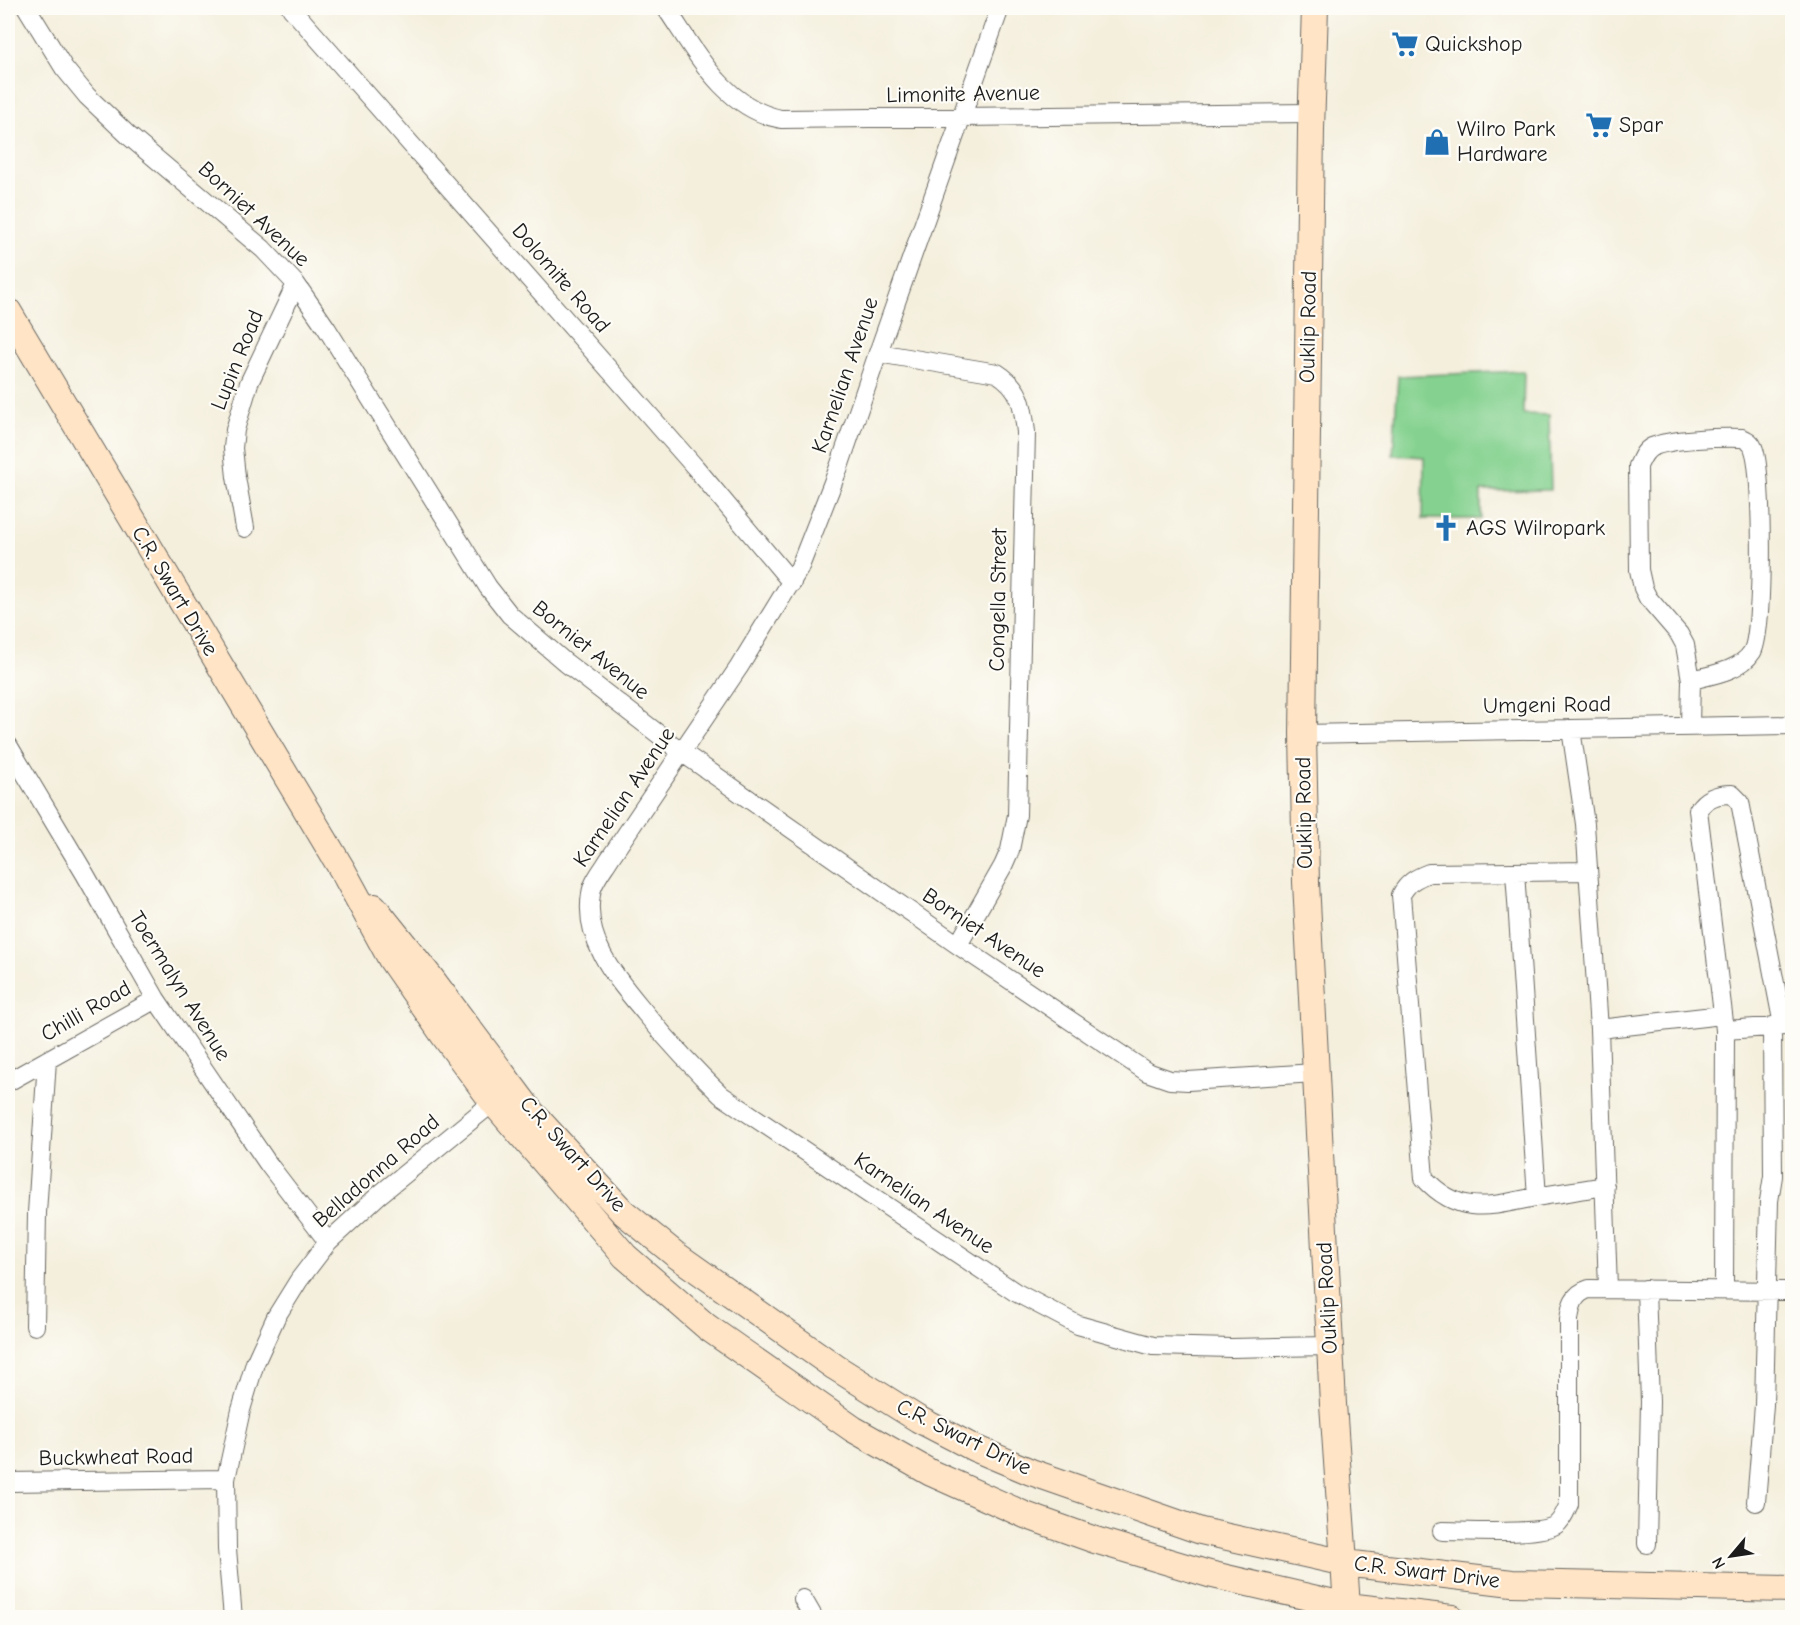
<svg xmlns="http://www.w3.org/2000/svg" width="1800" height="1625" font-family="'Comic Neue',sans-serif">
<rect width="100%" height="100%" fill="#fdfcf7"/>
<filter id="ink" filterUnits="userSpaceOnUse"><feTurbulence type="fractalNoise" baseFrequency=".0167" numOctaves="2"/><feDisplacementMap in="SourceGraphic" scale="12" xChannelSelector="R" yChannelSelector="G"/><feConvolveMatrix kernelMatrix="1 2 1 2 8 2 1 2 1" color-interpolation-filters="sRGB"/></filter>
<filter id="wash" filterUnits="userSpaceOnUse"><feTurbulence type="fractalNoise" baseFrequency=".008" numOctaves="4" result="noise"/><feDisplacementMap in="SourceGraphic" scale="24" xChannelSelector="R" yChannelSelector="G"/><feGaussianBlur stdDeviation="1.35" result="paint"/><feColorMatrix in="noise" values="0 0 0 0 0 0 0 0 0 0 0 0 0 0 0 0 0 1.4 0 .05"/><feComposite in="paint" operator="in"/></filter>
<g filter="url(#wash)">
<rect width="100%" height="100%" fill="#f4efdd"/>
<!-- green -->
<path fill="#85d290" stroke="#507756" stroke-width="1.5" d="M1524,371L1523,414L1549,415L1551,490L1481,491V519H1423L1424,457L1393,455L1398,376Z"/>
</g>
<g filter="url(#ink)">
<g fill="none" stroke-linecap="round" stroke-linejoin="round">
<defs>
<path id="street" d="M27,8L64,68L87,96L129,136L263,249L296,284L327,329L488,587L510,615L566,663L683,753L958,945L1147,1072L1170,1080L1188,1081L1315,1073
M291,8L695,467L792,583
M666,8C696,52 724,108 781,119L1311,113
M1000,8L878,353L839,467L799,569L739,667L610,858C604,868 592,882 591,894C583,942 618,980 646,1014C670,1043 694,1069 721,1095L1015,1292L1078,1325L1153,1346L1231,1348L1330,1346
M878,353L997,373C1021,388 1023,405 1026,432L1017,815L1010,850L1003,866L958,945
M245,528L236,477L233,448L235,430L249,383L296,284
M1690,726L1691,680L1685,645L1679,634L1648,598L1643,588L1639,570L1638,466C1642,458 1644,451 1652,447C1670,439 1721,437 1742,438C1749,441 1752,443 1754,450C1763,474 1764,632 1752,652C1740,671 1711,675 1691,680
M1571,729L1585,824L1599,1029L1608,1289
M1303,734L1792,725
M8,745L85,874L156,999L269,1165L328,1242
M1588,871L1429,873C1416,878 1408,882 1401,895L1424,1178C1460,1217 1490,1206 1536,1197C1559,1193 1582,1190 1605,1186
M1515,872L1537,1197
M1599,1029L1722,1015
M1725,1030L1785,1026
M8,1082L156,999
M1646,1289L1650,1402L1647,1544
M1724,1289L1725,1030L1698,810C1706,797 1718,794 1732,794L1740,802L1783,1025
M35,1326L37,1213L47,1060
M8,1482L226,1479
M1756,1502L1764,1405L1769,1201L1773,1176L1772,1026
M1442,1531C1465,1531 1542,1536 1557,1524C1563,1519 1566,1510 1569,1504V1320C1571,1305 1573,1294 1589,1289L1792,1291
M803,1599L814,1618
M233,1618L227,1549L226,1479L241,1410L255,1363L276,1317L299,1280L328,1242L379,1195L502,1095"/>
<path id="secondary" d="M1315,8L1311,129L1303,734L1306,882L1333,1404L1347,1606
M8,311L343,871L391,959L445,1037L493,1102L625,1256L707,1327L853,1429L931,1473L1025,1515L1095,1540L1209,1574L1347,1606L1452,1618
M374,907L430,977L531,1112L622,1211L676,1255L835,1367L918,1419L974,1448L1031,1472L1201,1531L1345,1563L1512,1583L1792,1589"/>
</defs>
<!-- street casing -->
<use href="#street" stroke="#686660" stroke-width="20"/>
<!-- secondary casing -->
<use href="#secondary" stroke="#686660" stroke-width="28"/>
<!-- street -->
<use href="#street" stroke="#fff" stroke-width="18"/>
<!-- secondary -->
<use href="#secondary" stroke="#ffe4c6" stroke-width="26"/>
</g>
</g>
<!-- icons -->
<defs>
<symbol id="supermarket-bare" viewBox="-9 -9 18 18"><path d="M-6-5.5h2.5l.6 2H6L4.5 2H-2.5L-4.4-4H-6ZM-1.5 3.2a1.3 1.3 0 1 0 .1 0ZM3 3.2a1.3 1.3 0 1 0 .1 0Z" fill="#1f6fb2" stroke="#fdfcf7" stroke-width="2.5" paint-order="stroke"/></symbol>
<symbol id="shop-bare" viewBox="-9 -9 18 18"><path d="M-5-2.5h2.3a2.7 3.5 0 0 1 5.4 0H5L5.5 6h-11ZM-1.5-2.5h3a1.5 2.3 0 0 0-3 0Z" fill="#1f6fb2" stroke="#fdfcf7" stroke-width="2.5" paint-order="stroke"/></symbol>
<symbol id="church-bare" viewBox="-9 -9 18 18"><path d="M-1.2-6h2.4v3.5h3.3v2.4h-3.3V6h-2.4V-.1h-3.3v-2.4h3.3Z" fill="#1f6fb2" stroke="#fdfcf7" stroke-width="2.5" paint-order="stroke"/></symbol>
</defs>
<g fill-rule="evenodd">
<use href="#supermarket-bare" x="1386" y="25" width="38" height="38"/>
<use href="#supermarket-bare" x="1580" y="106" width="38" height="38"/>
<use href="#shop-bare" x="1418" y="123" width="38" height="38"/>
<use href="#church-bare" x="1427" y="509" width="38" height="38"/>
</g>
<g text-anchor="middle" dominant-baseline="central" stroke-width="4.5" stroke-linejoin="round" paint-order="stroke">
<!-- poi labels -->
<g font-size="22" fill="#1c1c1c" stroke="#fdfcf7" text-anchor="start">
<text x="1425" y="44">Quickshop</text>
<text x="1619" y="125">Spar</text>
<text x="1457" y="129">Wilro Park<tspan x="1457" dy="25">Hardware</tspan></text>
<text x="1466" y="528">AGS Wilropark</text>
</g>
<!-- street labels -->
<g font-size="22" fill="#1c1c1c" stroke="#fdfcf7">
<text transform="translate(963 94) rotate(-1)">Limonite Avenue</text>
<text transform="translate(254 214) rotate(43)">Borniet Avenue</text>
<text transform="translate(561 278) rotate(49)">Dolomite Road</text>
<text transform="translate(1308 327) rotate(-89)">Ouklip Road</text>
<text transform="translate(237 360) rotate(-68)">Lupin Road</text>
<text transform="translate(845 375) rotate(-71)">Karnelian Avenue</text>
<text transform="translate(175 591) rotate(59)">C.R. Swart Drive</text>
<text transform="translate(998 600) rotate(-89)">Congella Street</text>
<text transform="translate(591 650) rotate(39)">Borniet Avenue</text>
<text transform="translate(1547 705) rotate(-1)">Umgeni Road</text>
<text transform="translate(624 797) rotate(-56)">Karnelian Avenue</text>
<text transform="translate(1304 813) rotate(-91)">Ouklip Road</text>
<text transform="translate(984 933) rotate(34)">Borniet Avenue</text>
<text transform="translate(180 986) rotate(58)">Toermalyn Avenue</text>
<text transform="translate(86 1011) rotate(-30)">Chilli Road</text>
<text transform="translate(573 1154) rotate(48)">C.R. Swart Drive</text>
<text transform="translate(376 1171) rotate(-41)">Belladonna Road</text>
<text transform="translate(924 1203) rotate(34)">Karnelian Avenue</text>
<text transform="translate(1327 1298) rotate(-93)">Ouklip Road</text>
<text transform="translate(964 1437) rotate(26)">C.R. Swart Drive</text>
<text transform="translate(116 1457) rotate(-1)">Buckwheat Road</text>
<text transform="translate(1427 1572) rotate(7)">C.R. Swart Drive</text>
</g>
</g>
<!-- margin -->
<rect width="1800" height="1625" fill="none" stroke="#fdfcf7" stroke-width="30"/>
<!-- north arrow -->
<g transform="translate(1731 1556) rotate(241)" stroke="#fdfcf7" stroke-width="4.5" paint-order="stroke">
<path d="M0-4.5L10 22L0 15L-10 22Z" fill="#1c1c1c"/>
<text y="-9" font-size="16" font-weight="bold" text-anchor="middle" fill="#1c1c1c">N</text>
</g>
</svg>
